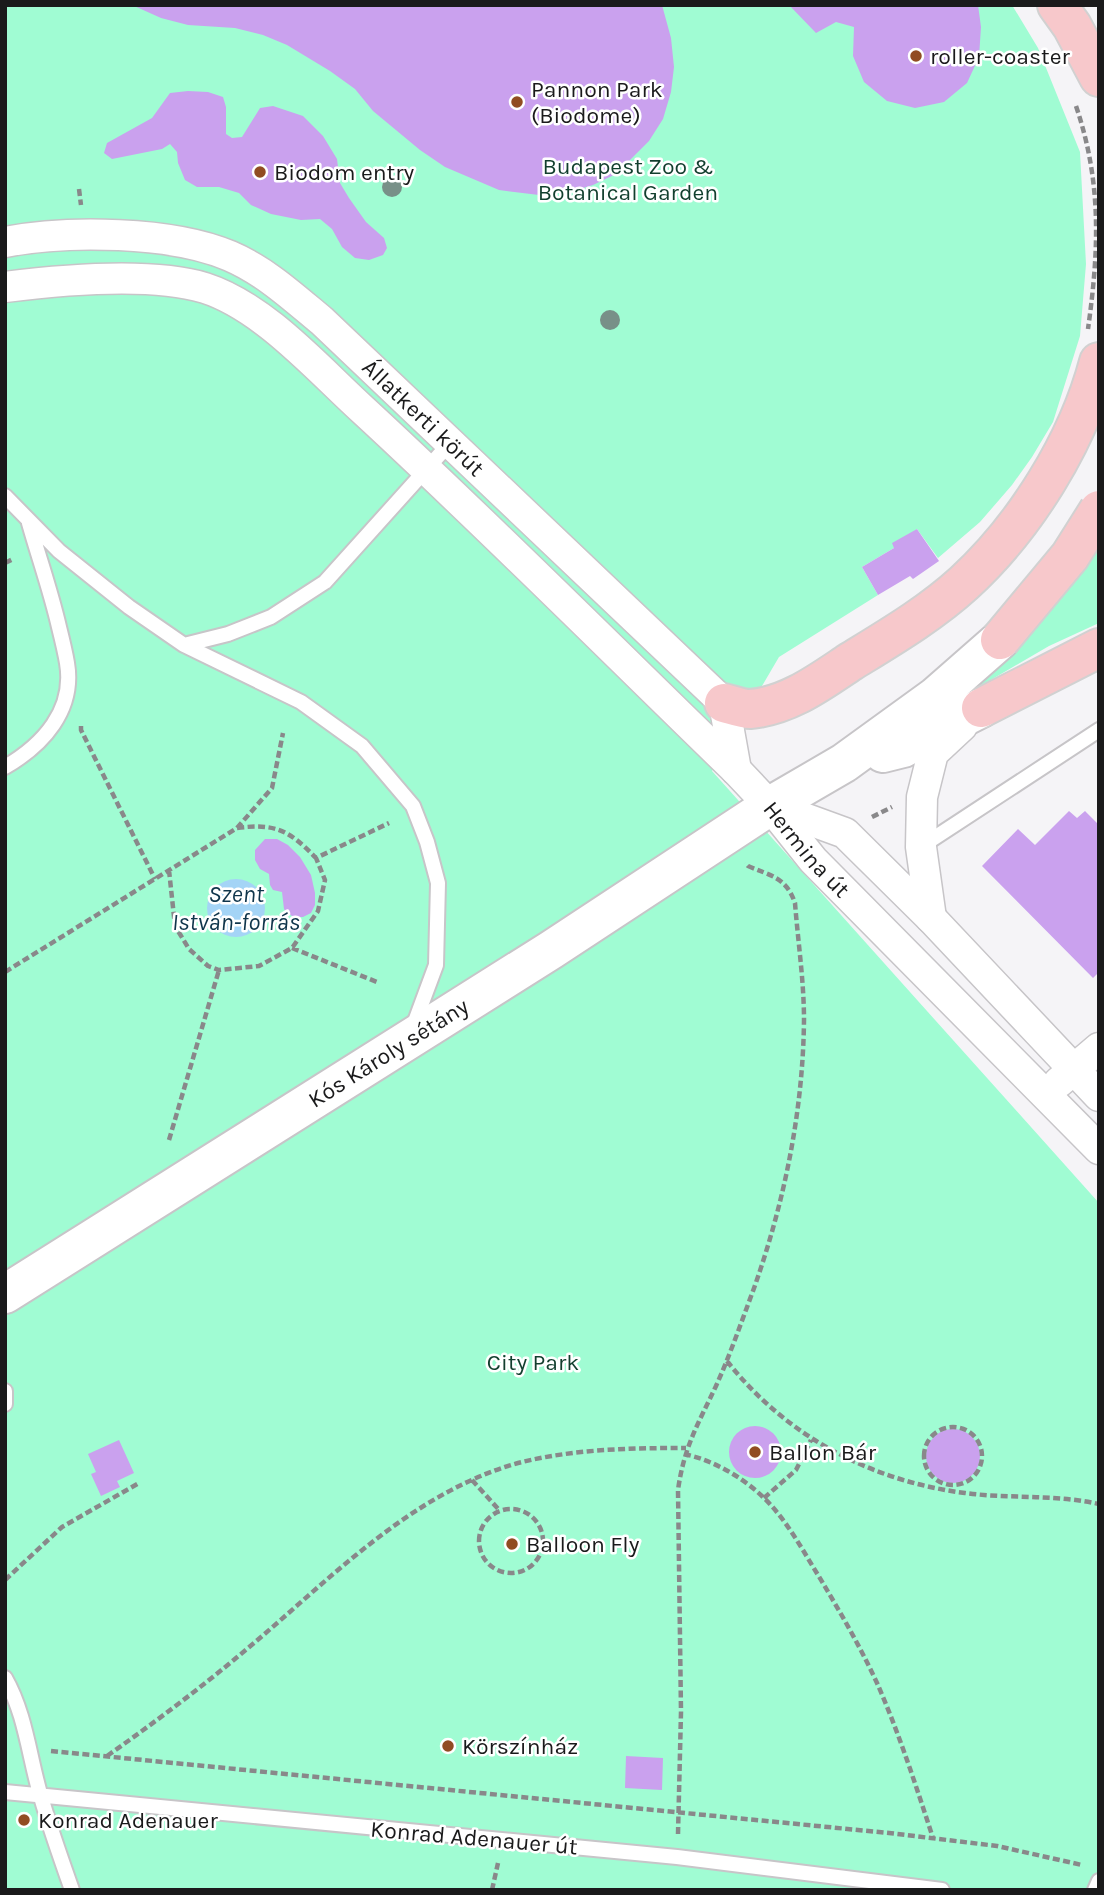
<svg xmlns="http://www.w3.org/2000/svg" width="1104" height="1895" font-family="Karla,sans-serif">
<rect width="100%" height="100%" fill="#f5f4f7"/>
<!-- green -->
<path fill="#a0fcd3" d="M5,5H1012L1038,48L1080,152L1086,264L1080,336L1053,422L1032,457L1012,485L980,522L938,558L917,529L894,548L862,567L878,595L779,657L712,771L1099,1203V1890H5Z
M1099,548V623L1049,646L972,691L964,683L1069,588Z"/>
<!-- water -->
<path fill="#a4d4f6" d="M207 908a29 29 0 1 1 58 0a29 29 0 1 1-58 0Z"/>
<!-- building -->
<path fill="#caa1ee" d="M132,5H662L671,38L674,67L671,92L663,119L649,141L616,174L593,185L570,192L539,195L499,190L445,167L420,150L373,111L355,89L330,71L287,45L263,35L235,28L188,25L161,18Z
M789,5H978L981,27L979,57L967,83L944,102L915,108L887,101L864,82L853,56L854,27L836,22L816,33Z
M188,91L208,92L223,97L226,107V134L232,138L242,137L260,108L273,106L303,116L323,136L337,159L340,183L349,198L366,222L384,238L387,248L383,255L369,260L355,258L342,247L332,229L320,219L301,220L271,214L251,205L239,193L219,187H197L185,180L178,163L177,152L170,144L162,149L112,159L104,153L107,143L152,118L170,93Z
M917,529L939,561L913,579L910,576L878,595L862,567L894,548L892,543Z
M1069,811L1077,818L1085,811L1099,825V972L1093,978L982,866L1018,829L1035,845Z
M265,839H277L288,845L300,857L311,875L315,893V905L311,913L303,917H294L287,913L284,909L282,892L273,890L270,885L269,874L260,869L255,860V850Z
M729 1452a26 26 0 1 1 52 0a26 26 0 1 1-52 0Z
M926 1456a27 27 0 1 1 54 0a27 27 0 1 1-54 0Z
M119,1440L134,1473L117,1481L120,1487L101,1496L91,1474L96,1472L88,1454Z
M626,1756L663,1758L662,1790L625,1788Z"/>
<g fill="none" stroke-linecap="round" stroke-linejoin="round">
<defs>
<path id="lane" d="M5,496L59,551L129,607L184,645L301,702L362,746L413,806L427,842L438,883L436,965L413,1027
M184,645L228,634L271,617L325,582L450,443
M5,767C43,745 75,710 67,663C65,651 62,639 59,627C51,592 39,558 29,523
M922,846L1099,730
M5,1391V1404
M5,1678C26,1715 29,1757 41,1797C50,1828 61,1859 72,1890
M5,1792L677,1857L942,1890
M1095,1890L1099,1881"/>
<g id="street">
<path id="s1" d="M5,242C67,230 172,231 230,256C265,271 293,297 322,321L724,703L736,770"/>
<path id="s2" d="M5,287C61,280 152,272 205,288C264,307 318,369 363,410C490,527 612,650 736,770L770,806L813,860L1099,1149"/>
<path d="M771,806L845,833L931,918L1099,1096"/>
<path d="M931,918L921,847L922,797L933,753L962,726"/>
<path d="M1059,1082L1099,1048"/>
</g>
<g id="secondary">
<path d="M883,753L903,748L981,708"/>
<path id="s3" d="M5,1294L551,950L770,806L844,763L935,697L1000,640"/>
</g>
<path id="primary" d="M1057,5L1072,26L1099,77
M724,703C732,705 742,709 750,709C788,706 820,682 850,662C889,638 930,614 964,583C1025,527 1078,442 1099,362
M981,708L1099,648"/>
</defs>
<!-- lane casing -->
<use href="#lane" stroke="#c7c5c8" stroke-width="18"/>
<!-- street casing -->
<use href="#street" stroke="#c7c5c8" stroke-width="33"/>
<!-- secondary casing -->
<use href="#secondary" stroke="#c7c5c8" stroke-width="42"/>
<!-- primary casing -->
<use href="#primary" stroke="#d1d1d1" stroke-width="42"/>
<!-- path -->
<path stroke="#89888a" stroke-width="4.5" stroke-dasharray="7 3.5" stroke-linecap="butt" d="M1076,106C1102,183 1099,250 1088,329
M79,189L81,205
M5,563L13,559
M81,726V730L155,879
M872,817L892,807
M237,828C275,823 289,830 316,858
M169,870L175,926L189,949L208,966L219,970L259,966L292,948L318,911L325,880L316,858L389,823
M292,948L377,982
M5,972L237,828L272,788L283,733
M169,1140L219,970
M727,1361C785,1435 870,1481 965,1493C1009,1499 1055,1494 1099,1504
M924 1456a29 29 0 1 1 58 0a29 29 0 1 1-58 0Z
M684,1454C713,1460 742,1477 763,1497C786,1519 802,1549 818,1575C839,1610 860,1646 877,1683C899,1733 916,1786 933,1838
M472,1480L500,1511
M764,1498L796,1470L811,1440
M479 1541a32 32 0 1 1 64 0a32 32 0 1 1-64 0Z
M5,1580L62,1527L139,1483
M51,1751L889,1833L997,1846L1082,1865
M107,1756C158,1720 206,1684 254,1643C333,1576 414,1492 518,1463C573,1449 630,1448 686,1448
M678,1834L681,1712L678,1490C684,1447 698,1424 716,1386C730,1355 741,1323 753,1291C784,1204 803,1112 804,1020C804,981 798,942 795,903C786,877 771,876 748,866L745,863
M492,1890L498,1863"/>
<!-- lane -->
<use href="#lane" stroke="#fff" stroke-width="14"/>
<!-- street -->
<use href="#street" stroke="#fff" stroke-width="30"/>
<!-- secondary -->
<use href="#secondary" stroke="#fff" stroke-width="38"/>
<!-- primary -->
<use href="#primary" stroke="#f7c8cb" stroke-width="38"/>
<defs>
<path id="primary-bridge" d="M1000,640L1070,556L1099,510"/>
</defs>
<!-- primary-bridge casing -->
<use href="#primary-bridge" stroke="#d1d1d1" stroke-width="42" stroke-linecap="butt"/>
<!-- primary-bridge -->
<use href="#primary-bridge" stroke="#f7c8cb" stroke-width="38"/>
</g>
<!-- trees -->
<g fill="#789088">
<circle cx="392" cy="187" r="10"/>
<circle cx="610" cy="320" r="10"/>
</g>
<!-- markers -->
<g fill="#914c22" stroke="#fff" stroke-width="2.5">
<circle cx="916" cy="56" r="7"/>
<circle cx="517" cy="102" r="7"/>
<circle cx="260" cy="172" r="7"/>
<circle cx="755" cy="1452" r="7"/>
<circle cx="512" cy="1544" r="7"/>
<circle cx="448" cy="1746" r="7"/>
<circle cx="24" cy="1820" r="7"/>
</g>
<g text-anchor="middle" dominant-baseline="central" stroke-width="5" stroke-linejoin="round" paint-order="stroke">
<!-- poi labels -->
<g font-size="23" fill="#1a1a1b" stroke="#fff" text-anchor="start">
<text x="930" y="56">roller-coaster</text>
<text x="531" y="89">Pannon Park<tspan x="531" dy="26">(Biodome)</tspan></text>
<text x="274" y="172">Biodom entry</text>
<text x="769" y="1452">Ballon Bár</text>
<text x="526" y="1544">Balloon Fly</text>
<text x="462" y="1746">Körszínház</text>
<text x="38" y="1820">Konrad Adenauer</text>
</g>
<!-- park labels -->
<g font-size="23" fill="#123f2e" stroke="#fff">
<text x="628" y="166">Budapest Zoo &amp;<tspan x="628" dy="26">Botanical Garden</tspan></text>
<text x="533" y="1362">City Park</text>
</g>
<!-- street labels -->
<g font-size="23" fill="#1a1a1b" stroke="#fff">
<text stroke="none"><textPath href="#s1" startOffset="481">Állatkerti körút</textPath></text>
<text stroke="none"><textPath href="#s2" startOffset="1027">Hermina út</textPath></text>
<text stroke="none"><textPath href="#s3" startOffset="453">Kós Károly sétány</textPath></text>
<text transform="translate(474 1838) rotate(5)">Konrad Adenauer út</text>
</g>
<!-- water labels -->
<g font-size="24" font-style="italic" fill="#0f354b" stroke="#fff">
<text x="236" y="894">Szent<tspan x="236" dy="28">István-forrás</tspan></text>
</g>
</g>
<!-- border -->
<rect width="1104" height="1895" fill="none" stroke="#1a1a1b" stroke-width="14"/>
</svg>
